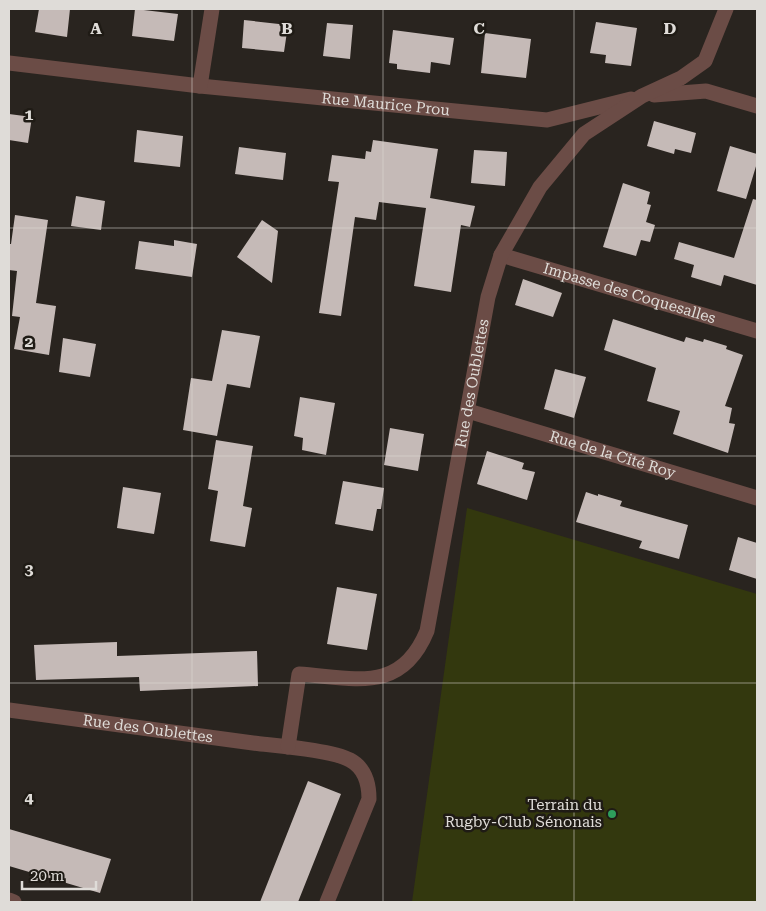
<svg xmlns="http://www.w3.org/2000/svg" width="766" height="911" font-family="'Roboto Serif',serif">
<rect width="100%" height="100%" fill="#29241f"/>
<!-- green -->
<path fill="#33380e" d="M467,508L757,594V902H412Z"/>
<!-- building -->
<path fill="#c5bab7" d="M39,9H70L67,37L35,32Z
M135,9L178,14L174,41L132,36Z
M244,20L288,25L284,52L242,48Z
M596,22L637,28L631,66L605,63L606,55L590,53Z
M327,23L353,25L350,59L323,56Z
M393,30L454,38L450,65L431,62L430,73L397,69V64L389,63Z
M485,33L531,39L526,78L481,73Z
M9,114L32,117L28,143L9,140Z
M654,121L696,133L691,153L675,149L674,154L647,146Z
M137,130L183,136L180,167L134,162Z
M373,140L438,149L430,198L475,206L470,227L461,225L451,292L414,286L426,208L379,202L376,220L355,217L341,316L319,313L339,182L328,181L332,155L365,159L366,151L371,152Z
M730,146L757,154V163L746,199L717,191Z
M239,147L286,153L283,180L235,174Z
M474,150L507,152L505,186L471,183Z
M623,183L650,192L647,204L651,205L646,222L655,225L650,242L641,240L636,256L603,247Z
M76,196L105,201L101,230L71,226Z
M753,199L757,200V285L724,275L721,286L691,277L694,265L674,259L679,242L734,258Z
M15,215L48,220L36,303L56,306L49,355L14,349L20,317L12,316L17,271L9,270V244H11Z
M262,220L278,231L272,283L237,257Z
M174,240L197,244L192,277L135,269L139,241L174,246Z
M523,279L562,293L553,317L515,305Z
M613,319L684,342L686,337L703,342L704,339L727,346L726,349L743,355L725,406L732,408L729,423L735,424L728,453L673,434L680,411L647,401L656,368L604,350Z
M222,330L260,336L250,388L227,384L217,436L183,430L191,378L212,381Z
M63,338L96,344L90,377L59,372Z
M555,369L586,377L574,418L544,409Z
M300,397L335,403L326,455L302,450L303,438L294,436Z
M390,428L424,434L418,471L384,465Z
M216,440L253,446L243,506L252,508L245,547L210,541L218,491L208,489Z
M487,451L524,463L522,469L535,472L527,500L477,484Z
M343,481L384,488L381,509H377L373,531L335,524Z
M123,487L161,493L154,534L117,528Z
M586,492L598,496V494L622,501L620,506L688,525L679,559L639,548L642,541L576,522Z
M738,537L757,543V579L729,570Z
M337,587L377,594L367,650L327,644Z
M117,642V656L257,651L258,686L140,691L139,677L36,680L34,645Z
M308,781L341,794L298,902H260Z
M9,829L111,859L100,893L9,866Z"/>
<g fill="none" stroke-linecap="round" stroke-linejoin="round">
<!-- street -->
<g stroke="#6b4c46" stroke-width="15">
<path id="s1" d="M9,63L200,86L547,120L631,99"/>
<path d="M200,86L212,9"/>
<path d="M654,95L706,91L757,106"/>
<path id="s2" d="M501,255L757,331"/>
<path id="s3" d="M468,411L757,498"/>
<path id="s4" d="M9,710C90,721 172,732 253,743C277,746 331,750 350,760C365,768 369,784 369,799L327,902"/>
<path id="s5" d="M288,747L299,674C355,678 401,694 427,631L488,297L501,255L540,187L584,134L642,96L681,78L705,61L726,9"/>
<path d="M9,900L14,902"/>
</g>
</g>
<!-- grid -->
<path fill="none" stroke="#dfdcd8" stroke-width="1" stroke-opacity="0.55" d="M192,9V902M383,9V902M574,9V902M9,228H757M9,456H757M9,683H757"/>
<!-- markers -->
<circle fill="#2e9e5b" stroke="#1f1b15" stroke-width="2" cx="612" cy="814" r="5"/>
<g text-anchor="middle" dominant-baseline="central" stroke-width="5" stroke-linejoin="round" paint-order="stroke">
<!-- street labels -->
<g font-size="15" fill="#dfdcd8" stroke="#1f1b15">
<text stroke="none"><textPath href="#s1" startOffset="379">Rue Maurice Prou</textPath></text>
<text stroke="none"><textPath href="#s2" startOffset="134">Impasse des Coquesalles</textPath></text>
<text stroke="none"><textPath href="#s5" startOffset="475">Rue des Oublettes</textPath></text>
<text stroke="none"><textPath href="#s3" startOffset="151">Rue de la Cité Roy</textPath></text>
<text stroke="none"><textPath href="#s4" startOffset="140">Rue des Oublettes</textPath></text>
</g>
<!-- poi labels -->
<g font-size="15" fill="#dfdcd8" stroke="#1f1b15" text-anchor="end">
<text x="602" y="805">Terrain du<tspan x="602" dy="17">Rugby-Club Sénonais</tspan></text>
</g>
</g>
<g font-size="16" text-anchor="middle" font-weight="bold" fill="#dfdcd8" stroke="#1f1b15" stroke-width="5" stroke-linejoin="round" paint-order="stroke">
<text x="96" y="34">A</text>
<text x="287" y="34">B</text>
<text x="479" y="34">C</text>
<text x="670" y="34">D</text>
<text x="29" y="120">1</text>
<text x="29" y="347">2</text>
<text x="29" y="575">3</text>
<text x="29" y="803">4</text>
</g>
<!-- border -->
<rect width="766" height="911" fill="none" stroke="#dfdcd8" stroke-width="20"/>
<!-- scale -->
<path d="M22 881v8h74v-8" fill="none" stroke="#dfdcd8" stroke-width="2.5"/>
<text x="30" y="881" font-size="15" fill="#dfdcd8" stroke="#1f1b15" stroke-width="4" paint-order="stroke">20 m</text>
</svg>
